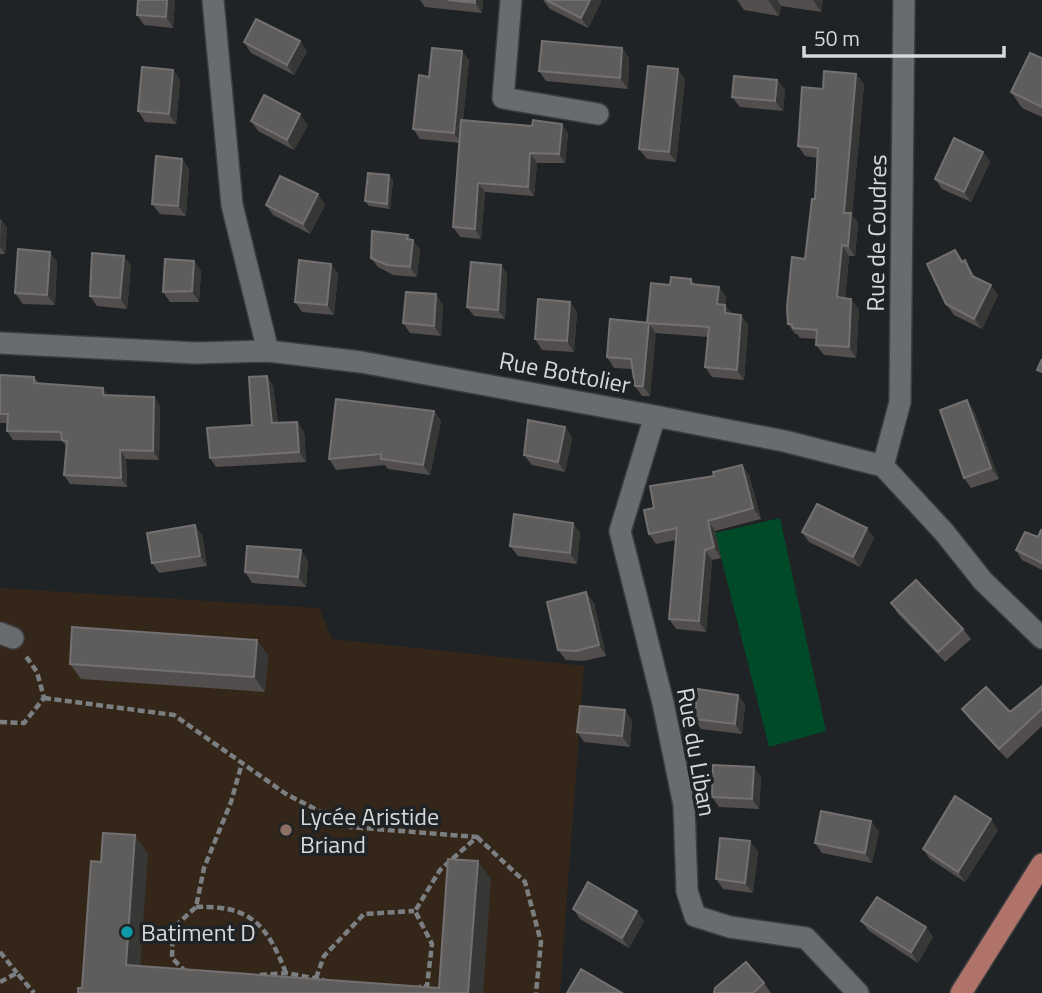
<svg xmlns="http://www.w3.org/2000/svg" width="1042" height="993" font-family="'Titillium Web',sans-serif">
<rect width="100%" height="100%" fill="#202325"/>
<!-- education -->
<path fill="#34271a" d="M0,588L319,608L332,639L584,666L560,993H0Z"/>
<!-- green -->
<path fill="#014a28" d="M780,518L826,731L769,747L715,533Z"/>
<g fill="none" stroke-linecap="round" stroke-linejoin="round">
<defs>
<path id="minor" d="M213,0L232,205L268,351
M511,0L503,98L598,114
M0,343L196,353L268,351L361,362L655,416L784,441L883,466L944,532L983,581L1042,638
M655,416L620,531L663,703L684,805L687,891L695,916L730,927L806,938L858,993
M883,466L900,402L904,0
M0,633L13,638"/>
<path id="major" d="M961,993L1042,864"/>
</defs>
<!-- minor casing -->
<use href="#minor" stroke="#3b3d3f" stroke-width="24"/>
<!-- major casing -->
<use href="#major" stroke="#3b3d3f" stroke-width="24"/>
<!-- path -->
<path stroke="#7c7f81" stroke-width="4.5" stroke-dasharray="7 3.5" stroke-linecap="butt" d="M44,698L174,715L286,794L350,827L477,837L440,870L415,911L432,944L427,986L419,987
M0,722L24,723L44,698L37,672L25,655
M477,837L525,882L541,942L536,993
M196,907C251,905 267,925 286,973
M0,952L17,973
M186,972L172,958L173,928L196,907L204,868L231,802L242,763
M260,975L286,973L324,980
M316,978L324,956L364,914L414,911
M0,982L17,973L34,993"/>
<!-- minor -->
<use href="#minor" stroke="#696c6f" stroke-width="21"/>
<!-- major -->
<use href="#major" stroke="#b0736a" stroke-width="21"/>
</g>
<!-- wall -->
<path fill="#514e4d" d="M175,0L173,28L144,25L137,15Z
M420,0H483L482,13L425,7Z
M543,0H600L601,2L588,28L550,9Z
M737,0H823L821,12L781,6L779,16L744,10Z
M244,42L307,51L294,75L251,53Z
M622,48L629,58L628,89L546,81L539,71Z
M1042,58V117L1022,108L1011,92Z
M469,60L463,120L532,126L562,124L568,134L565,163H537L534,196L485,192L481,239L460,237L453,227L460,143L420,139L413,129L429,77Z
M678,69L685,80L676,162L647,159L639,149Z
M173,70L180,80L176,124L145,122L138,111Z
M856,74L864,84L852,215L858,223L855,256H849L845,298L859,309L856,358L824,355L816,345L817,339L800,338L797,334H795L788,324L805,259L815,199L817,158L805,156L798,146L823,89Z
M777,80L785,90L783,111L740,107L732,97Z
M251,121L308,125L294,150L258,131Z
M983,152L990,162L971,202L942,189L935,179Z
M182,159L189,169L186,216L160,214L152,204Z
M393,180L390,209L369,206L365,201Z
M266,205H325L310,234L273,215Z
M0,219L7,228L5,254H0Z
M408,235L420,250L417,277L393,275L378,267L371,258Z
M965,260L975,277L998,295L982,329L954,315L946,304L963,261Z
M194,261L201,271L199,302H170L163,292Z
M57,262L55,305L23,304L15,293Z
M331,264L338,274L334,315L302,312L295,302Z
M501,265L507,274L505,319L474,316L467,307Z
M131,266L127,309L97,306L90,296Z
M691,279L695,285L719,287L726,297L725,305L731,313L741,315L748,325L744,380L712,377L705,367L708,337L655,333L650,396H642L635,386L632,369L614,368L607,357L648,323L670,285Z
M570,302L577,312L574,352L542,350L535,339Z
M443,305L441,336L410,333L403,323Z
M0,375L34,377L39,383L109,396L154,397L160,406L159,460L126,459L127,487L70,484L64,475L67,447L62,441L13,440L7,431V423H0Z
M267,376L273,386L278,423L297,422L304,432L306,462L216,467L210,458L252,425Z
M434,411L441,421L430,475L388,469L385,465L336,470L329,459Z
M974,411L999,479L971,488L964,478Z
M565,427L572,438L565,472L532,465L524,455Z
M749,475L761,519L715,531L721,558L712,560L706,632L676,629L669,619L676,540L656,544L649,534Z
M573,523L580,533L577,564L518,556L510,546Z
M867,528L874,538L860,567L809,542L802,532Z
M1042,531V570L1022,560L1016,550L1038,537Z
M202,535L207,566L159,573L152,563Z
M301,550L308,561L306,587L252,583L245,572Z
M594,603L606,656L583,661L566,660L558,650Z
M891,603L963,629L971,639L945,662L898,614Z
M257,640L268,656L265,692L81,679L70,664Z
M1042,686V726L1007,759L970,720L962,709L1010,712Z
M738,695L745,705L742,734L701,729L694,719Z
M632,720L630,747L584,742L577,732Z
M761,777L759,809L719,807L712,797Z
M871,821L879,832L872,863L822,853L815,843Z
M998,830L965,882L930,859L923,849Z
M758,851L753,893L723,889L716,879Z
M573,909L644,921L629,948L580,919Z
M861,921L926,927L933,937L918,963L869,931Z
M764,983L771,993H714Z"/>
<!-- shaded-wall -->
<path fill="#373736" d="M167,0H175L173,28L166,17Z
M475,0H483L482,13L475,3Z
M590,0H600L601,2L588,28L581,18Z
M768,0H777L781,6L779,16Z
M813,0H823L821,12Z
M300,41L307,51L294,75L287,65Z
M622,48L629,58L628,89L620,78Z
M462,51L469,60L461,143L454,133Z
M678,69L685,80L676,162L669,152Z
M173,70L180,80L176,124L169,114Z
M856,74L864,84L852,215L858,223L855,256L848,246L844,213Z
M777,80L785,90L783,111L775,101Z
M300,114L308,125L294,150L287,140Z
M562,124L568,134L565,163L559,154Z
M983,152L990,162L971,202L964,192Z
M530,153L537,163L534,196L528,187Z
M182,159L189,169L186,216L178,206Z
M389,175L393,180L390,209L387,204Z
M478,183L485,192L481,239L475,229Z
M318,194L325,205L310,234L303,224Z
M1,219L7,228L5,254L0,247Z
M408,235L413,243V240L420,250L417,277L410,267L407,239Z
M842,245L849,256L844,308L837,297Z
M50,252L57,262L55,305L47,295Z
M124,256L131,266L127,309L120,298Z
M194,261L201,271L199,302L192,291Z
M331,264L338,274L334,315L327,305Z
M501,265L507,274L505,319L498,310Z
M991,285L998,295L982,329L974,319Z
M719,287L726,297L725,305L732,315V323L717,304Z
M436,294L443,305L441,336L434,326Z
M851,299L859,309L856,358L849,347Z
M570,302L577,312L574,352L567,341Z
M741,315L748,325L744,380L737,370Z
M649,323L656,334L650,396L643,386Z
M267,376L273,386L279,433L272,423Z
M103,388L110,397L103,395Z
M154,397L160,406L159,460L153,451Z
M967,400L974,411L999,479L991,468Z
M434,411L441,421L430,475L423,465Z
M297,422L304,432L306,462L299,452Z
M565,427L572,438L565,472L558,462Z
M120,450L126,459L127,487L121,478Z
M742,465L749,475L761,519L753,508Z
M708,521L715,531L721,558L714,547Z
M573,523L580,533L577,564L570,553Z
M195,525L202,535L207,566L200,556Z
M867,528L874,538L860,567L853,557Z
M301,550L308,561L306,587L298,577Z
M705,550L712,560L706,632L699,621Z
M586,592L594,603L606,656L599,645Z
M257,640L268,656L265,692L254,677Z
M738,695L745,705L742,734L735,724Z
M625,710L632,720L630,747L622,736Z
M754,767L761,777L759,809L752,799Z
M991,819L998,830L965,882L958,872Z
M871,821L879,832L872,863L865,853Z
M135,835L148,854L139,984L126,965Z
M750,841L758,851L753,893L745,883Z
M478,861L491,879L483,993H468Z
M637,911L644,921L629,948L622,938Z
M926,927L933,937L918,963L911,952Z"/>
<!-- building -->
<path fill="#5f5d5c" stroke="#727070" stroke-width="2" d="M138,0H167L166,17L137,15Z
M448,0H475V3Z
M546,0H590L581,18Z
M256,19L300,41L287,65L244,42Z
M542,41L622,48L620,78L539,71Z
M432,48L462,51L454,133L413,129L419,75L429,77Z
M1030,53L1042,58V107L1011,92Z
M648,66L678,69L669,152L639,149Z
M142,67L173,70L169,114L138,111Z
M824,71L856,74L844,213H851L848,246L842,245L837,297L851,299L849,347L816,345L817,330L793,328L792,324H788L787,307L792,257L805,259L812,199H815L818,148L798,146L802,87L823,89Z
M734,76L777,80L775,101L732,97Z
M264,95L300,114L287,140L251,121Z
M461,120L532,126L533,120L562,124L559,154L530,153L528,187L478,183L475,229L453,227Z
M954,138L983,152L964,192L935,179Z
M156,156L182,159L178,206L152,204Z
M368,173L389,175L387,204L365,201Z
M280,176L318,194L303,224L266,205Z
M372,231L408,235L407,239L413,240L410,267L387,265L371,258Z
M18,249L50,252L47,295L15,293Z
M955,250L962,262L965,260L972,276L991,285L974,319L946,304L927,264Z
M92,253L124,256L120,298L90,296Z
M165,259L194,261L192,291L163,292Z
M299,260L331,264L327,305L295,302Z
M471,262L501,265L498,310L467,307Z
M671,277L691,279V284L719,287L717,304L725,305V313L741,315L737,370L705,367L709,327L647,323L651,283L670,285Z
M406,292L436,294L434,326L403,323Z
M538,299L570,302L567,341L535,339Z
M610,319L649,323L643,386H635L631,359L607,357Z
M1042,359V372L1037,370Z
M0,375L34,377V383L103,388V395L154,397L153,451L120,450L121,478L64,475L67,441L62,440L61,432L7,431L8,414H0Z
M267,376L272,423L297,422L299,452L210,458L207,428L252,425L249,377Z
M336,399L434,411L423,465L381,459V454L329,459Z
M967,400L991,468L964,478L940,410Z
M528,420L565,427L558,462L524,455Z
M742,465L753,508L708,521L714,547L705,550L699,621L669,619L677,528L649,534L644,510L654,508L650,486L714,476L713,472Z
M817,504L867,528L853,557L802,532Z
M514,514L573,523L570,553L510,546Z
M195,525L200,556L152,563L147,533Z
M1041,530L1042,531V563L1016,550L1025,532L1038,537Z
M247,546L301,550L298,577L245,572Z
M916,580L963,629L938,652L891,603Z
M586,592L599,645L576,651L558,650L547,602Z
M72,627L257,640L254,677L70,664Z
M1042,686V709L999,749L962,709L986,687L1010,712Z
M698,689L738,695L735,724L694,719Z
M580,706L625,710L622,736L577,732Z
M713,765L754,767L752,799L712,797Z
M955,796L991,819L958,872L923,849Z
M821,811L871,821L865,853L815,843Z
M103,833L135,835L126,965L439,988L448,859L478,861L468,993H78V988H82L91,861L101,862Z
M720,838L750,841L745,883L716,879Z
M588,882L637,911L622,938L573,909Z
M877,897L926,927L911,952L861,921Z
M746,962L764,983L753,993H714L715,988Z
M581,969L622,993H567Z"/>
<!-- markers -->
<circle fill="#8d6e63" stroke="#202325" stroke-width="2.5" cx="286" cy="830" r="7"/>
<circle fill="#0f9aa8" stroke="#202325" stroke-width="2.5" cx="127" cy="932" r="7"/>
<g text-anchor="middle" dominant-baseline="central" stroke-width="7" stroke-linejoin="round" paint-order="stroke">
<!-- street labels -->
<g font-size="24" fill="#d6d8da" stroke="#202325">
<text transform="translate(876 233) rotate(-89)">Rue de Coudres</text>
<text transform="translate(565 372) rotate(11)">Rue Bottolier</text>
<text transform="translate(697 752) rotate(80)">Rue du Liban</text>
</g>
<!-- poi labels -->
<g font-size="24" fill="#d6d8da" stroke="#202325" text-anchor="start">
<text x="300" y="816">Lycée Aristide<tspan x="300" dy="28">Briand</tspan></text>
<text x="141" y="932">Batiment D</text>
</g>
</g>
<!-- scale -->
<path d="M804 46v10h200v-10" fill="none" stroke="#d6d8da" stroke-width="3.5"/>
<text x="814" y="46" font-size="21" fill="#d6d8da" stroke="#202325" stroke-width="5" paint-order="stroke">50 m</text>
</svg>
